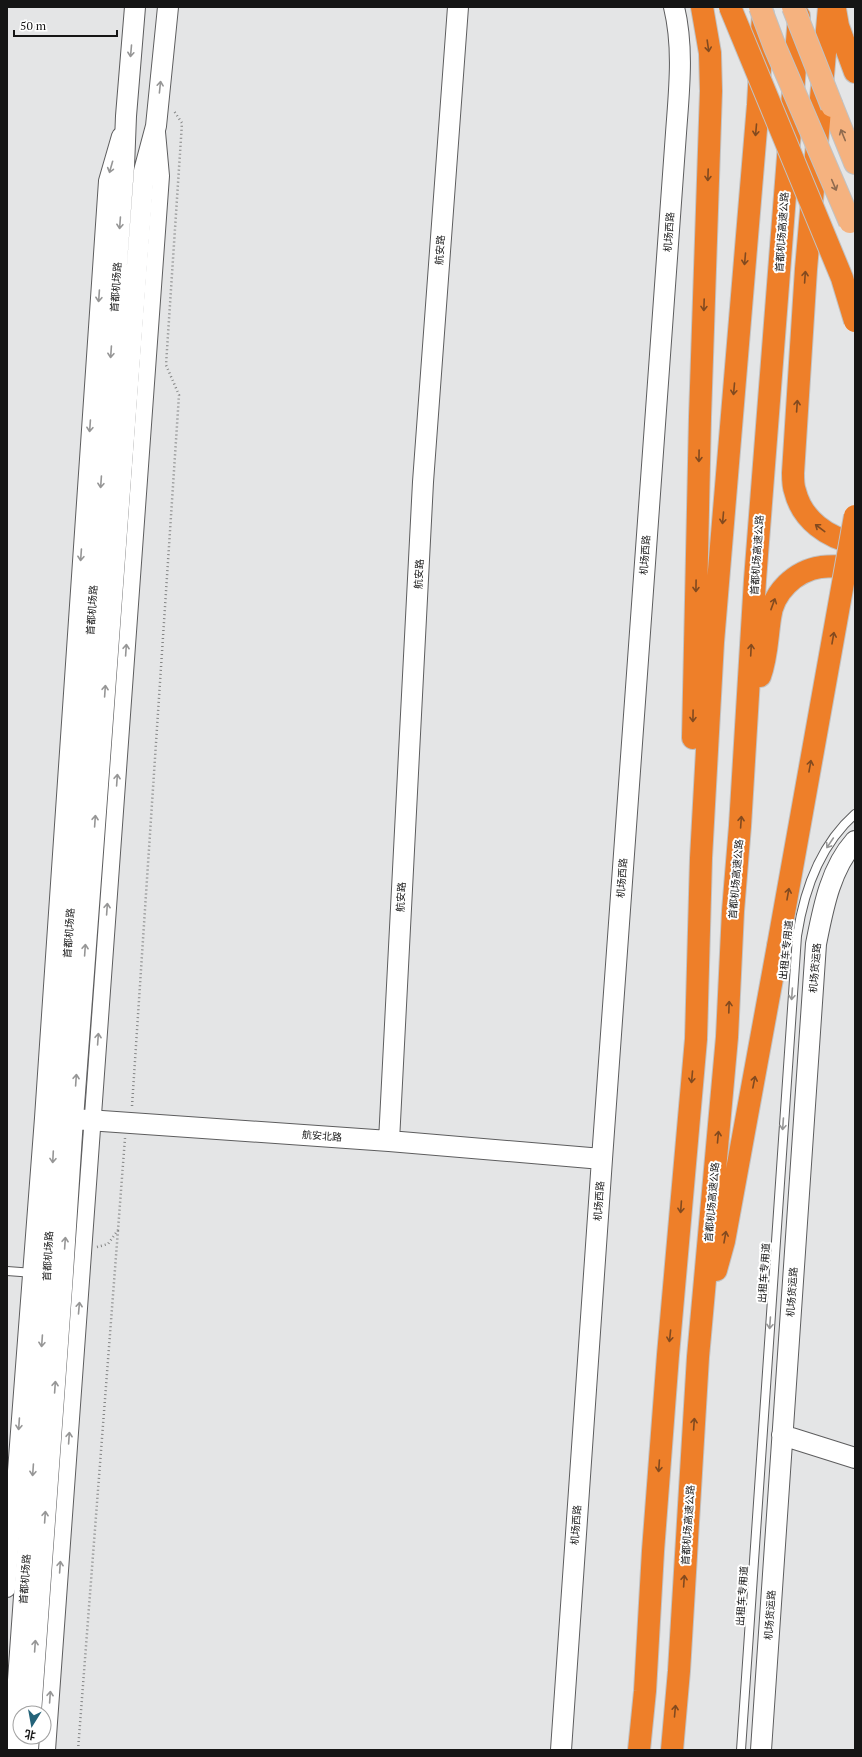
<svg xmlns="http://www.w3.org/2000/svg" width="862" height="1757" font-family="'PT Serif','Noto Sans SC',serif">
<rect width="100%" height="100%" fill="#e4e5e6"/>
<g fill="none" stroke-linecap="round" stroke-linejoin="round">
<defs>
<path id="service" d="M7,1271L34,1273
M741,1750L797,936C804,890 820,845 855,814"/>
<path id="minor" d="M7,1589L43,1118L107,181L120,136
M47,1750L161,176L157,132"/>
<path id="tertiary" d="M59,1118L389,1141L602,1159
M389,1141L423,482L458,7
M782,1435L855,1458
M31,1713L62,1288L73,1119L144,171L156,126L168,7
M13,1750L46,1289L57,1090L124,167L126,116L135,7
M28,1750L29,1737
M561,1750L602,1159L676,133C679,91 684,48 674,7
M761,1750L816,944C823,909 830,869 855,841"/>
<path id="primary" d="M832,106L855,163"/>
<path id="motorway" d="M829,7L806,269L793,473C793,479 793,486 795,491C802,520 828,538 855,543
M835,9L838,26L855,72
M760,676C767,657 767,638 770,618C773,592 795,571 821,567C832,566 844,566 855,566
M693,738L700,417L711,91L710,53L702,7
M716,1270L724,1241L778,946
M639,1750L645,1691L653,1551L668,1355L696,1039L701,858L713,642L758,105L763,14
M672,1750L679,1671L698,1357L727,1037L733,911L740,826L755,580L799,16"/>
</defs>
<!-- service casing -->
<use href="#service" stroke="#5d5d5e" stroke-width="10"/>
<!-- minor casing -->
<use href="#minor" stroke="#5d5d5e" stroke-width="18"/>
<!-- tertiary casing -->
<use href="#tertiary" stroke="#5d5d5e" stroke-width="22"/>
<!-- primary casing -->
<use href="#primary" stroke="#c2c2c2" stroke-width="24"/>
<!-- motorway casing -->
<use href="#motorway" stroke="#c2c2c2" stroke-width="24"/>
<!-- path -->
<path stroke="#848585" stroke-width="2.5" stroke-dasharray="1 3" stroke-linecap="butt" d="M132,1106L179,395L166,365L182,123L174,111
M97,1247L108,1244L118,1230L125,1138
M7,1297H10
M78,1750L118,1230"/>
<!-- service -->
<use href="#service" stroke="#fff" stroke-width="8"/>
<!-- minor -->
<use href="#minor" stroke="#fff" stroke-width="16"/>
<!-- tertiary -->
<use href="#tertiary" stroke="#fff" stroke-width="20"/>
<!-- primary -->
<use href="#primary" stroke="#f5b27f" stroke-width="22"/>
<!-- motorway -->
<use href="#motorway" stroke="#ee7f29" stroke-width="22"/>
<defs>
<path id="primary-bridge" d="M760,7L775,47L850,222
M793,7L832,106"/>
<path id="motorway-bridge" d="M730,7L842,278L855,321
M778,946L855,516"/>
</defs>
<!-- primary-bridge casing -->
<use href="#primary-bridge" stroke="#c2c2c2" stroke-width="24" stroke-linecap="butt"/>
<!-- motorway-bridge casing -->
<use href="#motorway-bridge" stroke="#c2c2c2" stroke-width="24" stroke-linecap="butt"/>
<!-- primary-bridge -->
<use href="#primary-bridge" stroke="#f5b27f" stroke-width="22"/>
<!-- motorway-bridge -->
<use href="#motorway-bridge" stroke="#ee7f29" stroke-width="22"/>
</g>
<!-- one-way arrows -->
<defs><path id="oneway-shaft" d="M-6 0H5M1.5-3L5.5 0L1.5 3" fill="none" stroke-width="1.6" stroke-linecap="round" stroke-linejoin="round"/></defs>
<g stroke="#824a1f">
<use href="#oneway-shaft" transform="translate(708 46) rotate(82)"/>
<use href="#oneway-shaft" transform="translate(756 130) rotate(95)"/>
<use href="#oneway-shaft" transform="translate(708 175) rotate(92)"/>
<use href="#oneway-shaft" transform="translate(745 259) rotate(95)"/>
<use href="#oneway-shaft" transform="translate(805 277) rotate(-86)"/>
<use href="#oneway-shaft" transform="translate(704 305) rotate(92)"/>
<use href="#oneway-shaft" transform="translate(734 389) rotate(95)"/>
<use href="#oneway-shaft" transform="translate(797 406) rotate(-86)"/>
<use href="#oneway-shaft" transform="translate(699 456) rotate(91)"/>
<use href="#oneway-shaft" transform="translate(723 518) rotate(95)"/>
<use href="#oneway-shaft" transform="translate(820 528) rotate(-143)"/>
<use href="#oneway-shaft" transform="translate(696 586) rotate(91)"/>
<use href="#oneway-shaft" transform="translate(773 604) rotate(-70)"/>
<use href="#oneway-shaft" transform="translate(833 638) rotate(-80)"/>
<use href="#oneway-shaft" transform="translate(751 650) rotate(-87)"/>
<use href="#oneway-shaft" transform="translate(693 716) rotate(91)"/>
<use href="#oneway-shaft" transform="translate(810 766) rotate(-80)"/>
<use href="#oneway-shaft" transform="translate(741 822) rotate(-86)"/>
<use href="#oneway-shaft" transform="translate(788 894) rotate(-80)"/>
<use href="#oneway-shaft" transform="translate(729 1007) rotate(-88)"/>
<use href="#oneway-shaft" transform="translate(692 1077) rotate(95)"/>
<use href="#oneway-shaft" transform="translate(754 1082) rotate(-79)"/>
<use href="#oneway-shaft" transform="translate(718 1137) rotate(-85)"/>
<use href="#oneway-shaft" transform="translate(681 1207) rotate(94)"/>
<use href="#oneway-shaft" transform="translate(725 1237) rotate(-80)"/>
<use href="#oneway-shaft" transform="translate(670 1336) rotate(96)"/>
<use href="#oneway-shaft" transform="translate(694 1424) rotate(-86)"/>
<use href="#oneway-shaft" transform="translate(659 1466) rotate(94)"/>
<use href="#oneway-shaft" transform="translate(684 1581) rotate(-86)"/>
<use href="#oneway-shaft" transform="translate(675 1711) rotate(-85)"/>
</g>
<g stroke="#969696">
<use href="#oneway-shaft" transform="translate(131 51) rotate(95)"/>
<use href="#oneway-shaft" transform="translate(160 87) rotate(-84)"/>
<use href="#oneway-shaft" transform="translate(111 167) rotate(106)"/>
<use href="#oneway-shaft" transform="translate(120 223) rotate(94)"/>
<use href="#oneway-shaft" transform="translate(99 296) rotate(94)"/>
<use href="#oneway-shaft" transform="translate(111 352) rotate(94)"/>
<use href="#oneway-shaft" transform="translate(90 426) rotate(94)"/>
<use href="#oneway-shaft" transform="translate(101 482) rotate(94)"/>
<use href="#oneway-shaft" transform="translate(81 555) rotate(94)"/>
<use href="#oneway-shaft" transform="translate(126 650) rotate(-86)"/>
<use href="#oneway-shaft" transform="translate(105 691) rotate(-86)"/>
<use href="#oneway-shaft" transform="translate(117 780) rotate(-86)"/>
<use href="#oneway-shaft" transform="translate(95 821) rotate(-86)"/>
<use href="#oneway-shaft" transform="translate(830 843) rotate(124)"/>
<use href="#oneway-shaft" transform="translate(107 909) rotate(-86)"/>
<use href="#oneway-shaft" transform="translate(85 950) rotate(-86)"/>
<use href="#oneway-shaft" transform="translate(792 994) rotate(94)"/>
<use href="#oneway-shaft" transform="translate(98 1039) rotate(-86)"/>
<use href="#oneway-shaft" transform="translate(76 1080) rotate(-86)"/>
<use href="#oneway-shaft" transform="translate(783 1124) rotate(94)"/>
<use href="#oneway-shaft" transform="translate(53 1157) rotate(93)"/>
<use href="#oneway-shaft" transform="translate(65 1243) rotate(-86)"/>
<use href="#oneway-shaft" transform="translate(79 1308) rotate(-85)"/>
<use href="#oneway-shaft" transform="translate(770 1323) rotate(94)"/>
<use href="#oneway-shaft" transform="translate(42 1341) rotate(94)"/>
<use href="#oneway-shaft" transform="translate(55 1387) rotate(-86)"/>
<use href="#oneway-shaft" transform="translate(19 1424) rotate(94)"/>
<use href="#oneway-shaft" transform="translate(69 1438) rotate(-86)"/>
<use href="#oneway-shaft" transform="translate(33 1470) rotate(94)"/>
<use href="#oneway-shaft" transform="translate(45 1517) rotate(-86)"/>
<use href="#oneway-shaft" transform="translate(60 1567) rotate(-86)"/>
<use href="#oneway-shaft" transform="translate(35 1646) rotate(-86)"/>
<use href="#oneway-shaft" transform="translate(50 1697) rotate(-86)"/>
</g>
<g stroke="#906b4f">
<use href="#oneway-shaft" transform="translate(843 135) rotate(-112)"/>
<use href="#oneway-shaft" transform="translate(834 185) rotate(67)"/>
</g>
<g text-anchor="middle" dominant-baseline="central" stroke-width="4" stroke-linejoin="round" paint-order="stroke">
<!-- street labels -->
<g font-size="10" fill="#151515" stroke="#fff">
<text transform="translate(669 232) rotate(-86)">机场西路</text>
<text transform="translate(782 232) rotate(-86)">首都机场高速公路</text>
<text transform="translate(440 250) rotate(-86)">航安路</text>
<text transform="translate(116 287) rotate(-86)">首都机场路</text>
<text transform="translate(645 555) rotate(-86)">机场西路</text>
<text transform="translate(757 555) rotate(-86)">首都机场高速公路</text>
<text transform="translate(419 574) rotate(-87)">航安路</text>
<text transform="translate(92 610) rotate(-86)">首都机场路</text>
<text transform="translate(622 878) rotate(-86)">机场西路</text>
<text transform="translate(736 879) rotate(-85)">首都机场高速公路</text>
<text transform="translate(401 897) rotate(-87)">航安路</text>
<text transform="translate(69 933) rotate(-86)">首都机场路</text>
<text transform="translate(786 950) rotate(-84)">出租车专用道</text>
<text transform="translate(815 968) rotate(-85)">机场货运路</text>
<text transform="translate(322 1136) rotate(4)">航安北路</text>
<text transform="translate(599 1201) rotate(-86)">机场西路</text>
<text transform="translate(712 1202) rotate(-85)">首都机场高速公路</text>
<text transform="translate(48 1256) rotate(-87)">首都机场路</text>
<text transform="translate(764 1273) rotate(-86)">出租车专用道</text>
<text transform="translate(792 1292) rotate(-86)">机场货运路</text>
<text transform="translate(576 1525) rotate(-86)">机场西路</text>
<text transform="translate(688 1525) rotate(-86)">首都机场高速公路</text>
<text transform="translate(25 1579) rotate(-86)">首都机场路</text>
<text transform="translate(742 1596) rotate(-86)">出租车专用道</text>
<text transform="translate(770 1615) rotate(-86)">机场货运路</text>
</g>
</g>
<!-- border -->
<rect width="862" height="1757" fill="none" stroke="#151515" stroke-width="16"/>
<!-- north arrow -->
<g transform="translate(32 1725) rotate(191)"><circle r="19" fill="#ffffff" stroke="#a1a1a1"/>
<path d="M0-3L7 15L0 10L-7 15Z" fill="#246379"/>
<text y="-6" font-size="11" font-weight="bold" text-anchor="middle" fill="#151515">北</text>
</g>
<!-- scale -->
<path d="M14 30v6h103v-6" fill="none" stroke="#151515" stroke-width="2"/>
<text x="20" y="30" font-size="12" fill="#151515" stroke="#ffffff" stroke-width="3" paint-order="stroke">50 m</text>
</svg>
